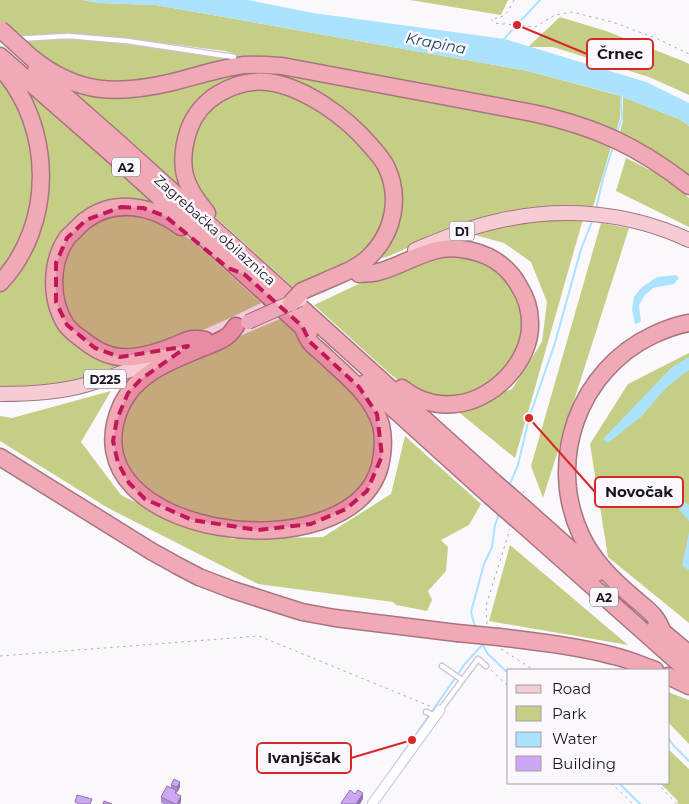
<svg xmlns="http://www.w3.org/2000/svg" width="689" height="804" font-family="Montserrat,sans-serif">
<rect width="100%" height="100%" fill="#faf8fd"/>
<!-- green -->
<path fill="#c6cd85" d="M0,0H82L100,3L156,5L528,71L621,96L620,118L616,133L303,64L99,84L71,76L19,40L80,38L123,42L230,58L232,53L225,51L124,38L59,35L12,36L0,25Z
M410,0H508L501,15Z
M560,17L606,31L683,61L689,64V95L649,77L553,47H528Z
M265,68L524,116L612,144L593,207L571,206L570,207L432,237L389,256L372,261L387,241L384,156L272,77L198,104L184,191L64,83L83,90Z
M0,72L33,140V217L0,278Z
M23,86L162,210L128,203L59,243L58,317L132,364L98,376L64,384L0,389V290L44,207Z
M258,86L290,92L353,134L383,174L389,204L380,237L354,263L295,289L211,213L199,194L188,155L189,143L211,103Z
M623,97L681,120L689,126V181L619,136L623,120Z
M626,158L668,179L689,198V227L616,191Z
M126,211L173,226L203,250L261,303L230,318L174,343L121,353L91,342L70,322L58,286L68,245L88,224Z
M583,219L515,458L456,410L512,389L542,342L547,302L531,262L504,243L468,233L533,221Z
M601,223L629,228L543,498L531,466Z
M454,253L501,269L524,309L522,343L503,374L476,393L448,399L407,387L389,373L314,305L382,273Z
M280,319L357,389L374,418L379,448L366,485L332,510L274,524L237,525L175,510L139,487L120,452L128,402L170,366Z
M689,353V623L608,557L590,444L628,384Z
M111,391L81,442L121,495L173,521L233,539L323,537L391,494L405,436L481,504L469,525L441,540L448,547L446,571L428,591L432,600L427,611L396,605L393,602L258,584L108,508L0,441V416L12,418Z
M510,545L628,645L489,621Z
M668,692L689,700V744L668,722Z
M668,749L689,769V804H678L677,800L660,783H668Z"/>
<!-- water -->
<path fill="#aae2ff" d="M82,0H248L313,13L505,39L646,82L687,102L689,103V126L681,120L615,94L528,71L156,5L100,3Z
M676,275L679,278L674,284L653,288L645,295L639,305L641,322L635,324L632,310L634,297L641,288L657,277Z
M689,357V370L666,388L642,416L608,443L603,439L671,368Z
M616,476L621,484L641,490L670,492L689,505V521L677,507L662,502L620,493L613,482Z
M689,532V570L682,566Z"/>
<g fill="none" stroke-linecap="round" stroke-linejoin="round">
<!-- stream -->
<path stroke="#aae2ff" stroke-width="2" d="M502,41L540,0
M617,133L622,118L621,96
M596,210L603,178L613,147
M509,486L518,465L529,418L555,343L581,249L593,219
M475,627L471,612L484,564L492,547L495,525L499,514
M482,643L487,653L508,673
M668,738L674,746L689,761
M399,759L464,665L483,644
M619,783L640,804"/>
<defs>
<path id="service" d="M16,39L68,36L127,41L234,57
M442,666L462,680
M440,710L478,659L486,666
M426,712L436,716"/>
<path id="minor" d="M372,804L440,710"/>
<path id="primary" d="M415,250C442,239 469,227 498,221C562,206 629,212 689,240
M0,394C28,394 57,393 85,385C114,377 141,366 169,355"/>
<path id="motorway" d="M0,56L113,155L309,333
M32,58C78,95 118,95 173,82C197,76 220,68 244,65C257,64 269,65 282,66L533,113C596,127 638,146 689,186
M0,67C54,126 55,225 0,283
M36,70L121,145L494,482
M207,213C201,205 194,197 190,188C180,170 183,147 189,129C194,115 205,102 218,94C233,85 250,80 268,82C305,87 346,117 370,145C375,151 382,158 386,166C401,197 394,233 369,257C357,269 338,275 323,282
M181,227C154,206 115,198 86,220C82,222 79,227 75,230C73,233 69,235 67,238C50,263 50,300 66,325C71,331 77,336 83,340C93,348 107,356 120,357C139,359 159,352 176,345C181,343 188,339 193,339C197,338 201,339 205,340
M359,274C365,273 372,274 378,272C406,265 431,244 461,249C486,252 507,264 519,286C526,297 530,309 530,322C532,361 493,401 455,404C435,406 417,400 402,388
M236,326C233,330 230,335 226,337C219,342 209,345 202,348C171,361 136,373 121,406C63,538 351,576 380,466C383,453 384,438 381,425C372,395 346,376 324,355C320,351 314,347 310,342C307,338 304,331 302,326
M365,383L490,496
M0,457L151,551L178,566L199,577L233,590L302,612L335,618L457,633
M524,508L597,573
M520,522L689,672
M656,626L689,654
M663,633C661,627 658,621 654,616C649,610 641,604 634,598C613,580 593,561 581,535C546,460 579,370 653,335C664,330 676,325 689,323
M499,637C538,642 577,646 614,656C628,659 641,665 655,670
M668,676L689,686"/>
</defs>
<!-- service casing -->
<use href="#service" stroke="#cabfdb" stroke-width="7"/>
<!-- minor casing -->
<use href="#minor" stroke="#cabfdb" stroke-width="11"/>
<!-- primary casing -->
<use href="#primary" stroke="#a67680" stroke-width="16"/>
<!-- motorway casing -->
<use href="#motorway" stroke="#a67680" stroke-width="19"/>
<!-- path -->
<path stroke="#aeacb2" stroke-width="1" stroke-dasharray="2.5 4" stroke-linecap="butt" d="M514,0C506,13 508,17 491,19L494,23L535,27L555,15L572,12L612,22L656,38L689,54
M523,493L526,487
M487,624L486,606L510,529
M501,649L534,670
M0,656L259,636L432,707
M491,670L508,686
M611,783L633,804
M657,783L677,804"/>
<!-- service -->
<use href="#service" stroke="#fff" stroke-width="4.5"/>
<!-- minor -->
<use href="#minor" stroke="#fff" stroke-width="9"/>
<!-- primary -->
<use href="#primary" stroke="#f7cbd3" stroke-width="14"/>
<!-- motorway -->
<use href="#motorway" stroke="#f1a9b5" stroke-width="16"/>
<defs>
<path id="primary-bridge" d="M248,322L300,299"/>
<path id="motorway-bridge" d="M0,29L32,58
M291,303L302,291L323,282
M494,482L524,508
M490,496L520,522
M457,633L499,637"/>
</defs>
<!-- primary-bridge casing -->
<use href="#primary-bridge" stroke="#a67680" stroke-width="16" stroke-linecap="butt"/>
<!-- motorway-bridge casing -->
<use href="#motorway-bridge" stroke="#a67680" stroke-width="19" stroke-linecap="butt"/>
<!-- primary-bridge -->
<use href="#primary-bridge" stroke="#f7cbd3" stroke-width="14"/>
<!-- motorway-bridge -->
<use href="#motorway-bridge" stroke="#f1a9b5" stroke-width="16"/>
</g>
<!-- wall -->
<path fill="#b08fd2" d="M171,785L180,787L176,794L181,801L180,804H164L161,803V797L171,788Z"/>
<!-- shaded-wall -->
<path fill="#9074ab" d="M180,782V787L177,793V787Z
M363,793V799L360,804H356Z
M181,796V801L180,804H177Z"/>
<!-- building -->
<path fill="#cda6f4" stroke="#9074ab" d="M174,779L180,782L177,787L171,785Z
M167,786L176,790L175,793L181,796L177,804H175L161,797Z
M350,790L355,794L358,790L363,793L356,804H342L341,803Z
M77,795L92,799L90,804H79L75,802Z
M104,801L112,804H103Z"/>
<!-- marked area -->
<path fill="#c2185b" fill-opacity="0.2" stroke="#c2185b" stroke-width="4" stroke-dasharray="10 6" stroke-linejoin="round" d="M121,207L143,208L165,216L228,268L244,274L302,326L310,342L359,387L377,414L382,456L367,491L346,509L311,524L258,530L192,520L145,499L129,483L118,463L113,441L117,419L128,393L141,379L188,346L120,357L95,348L67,325L56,302V263L67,238L86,220Z"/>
<g text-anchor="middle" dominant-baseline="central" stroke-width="5" stroke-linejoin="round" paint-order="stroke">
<!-- shield labels -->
<g fill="#faf8fd" stroke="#5d5a62" stroke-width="1">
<rect x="112" y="157.5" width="28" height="19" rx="4"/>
<rect x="449.5" y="221.5" width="25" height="19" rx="4"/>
<rect x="84" y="369.5" width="42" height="19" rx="4"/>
<rect x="590" y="587.5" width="28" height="19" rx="4"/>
</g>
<g font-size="12" font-weight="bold" fill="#1a161f">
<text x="126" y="167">A2</text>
<text x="462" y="231">D1</text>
<text x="105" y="379">D225</text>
<text x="604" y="597">A2</text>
</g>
<!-- street labels -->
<g font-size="14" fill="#1a161f" stroke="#faf8fd">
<text transform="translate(215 230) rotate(42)">Zagrebačka obilaznica</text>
</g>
<!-- water labels -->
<g font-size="15" font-style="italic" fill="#1b465a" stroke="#faf8fd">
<text transform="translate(436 43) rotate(11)">Krapina</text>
</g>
</g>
<!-- callouts -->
<path fill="none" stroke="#d62828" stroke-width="2" d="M517 25L587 54M529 418L595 492M412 740L351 758"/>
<g fill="#d62828" stroke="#faf8fd" stroke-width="2">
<circle cx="517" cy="25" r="5"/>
<circle cx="529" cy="418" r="5"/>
<circle cx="412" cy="740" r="5"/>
</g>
<g fill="#faf8fd" stroke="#d62828" stroke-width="2">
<rect x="587" y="39" width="66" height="30" rx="5"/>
<rect x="595" y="477" width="88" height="30" rx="5"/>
<rect x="257" y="743" width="94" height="30" rx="5"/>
</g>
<g font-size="15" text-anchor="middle" font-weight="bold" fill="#1a161f">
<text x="620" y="59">Črnec</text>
<text x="639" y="497">Novočak</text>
<text x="304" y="763">Ivanjščak</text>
</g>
<!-- legend -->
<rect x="507" y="669" width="162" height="115" fill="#faf8fd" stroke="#a09ea4"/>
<rect x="516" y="685" width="25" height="8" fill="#f7cbd3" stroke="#a09ea4"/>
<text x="552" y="694" font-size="15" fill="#1a161f">Road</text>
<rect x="516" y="706" width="25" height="15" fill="#c6cd85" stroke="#a09ea4"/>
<text x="552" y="719" font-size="15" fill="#1a161f">Park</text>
<rect x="516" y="732" width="25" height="15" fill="#aae2ff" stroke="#a09ea4"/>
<text x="552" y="744" font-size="15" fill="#1a161f">Water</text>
<rect x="516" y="756" width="25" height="15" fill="#cda6f4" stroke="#a09ea4"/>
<text x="552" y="769" font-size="15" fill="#1a161f">Building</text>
</svg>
